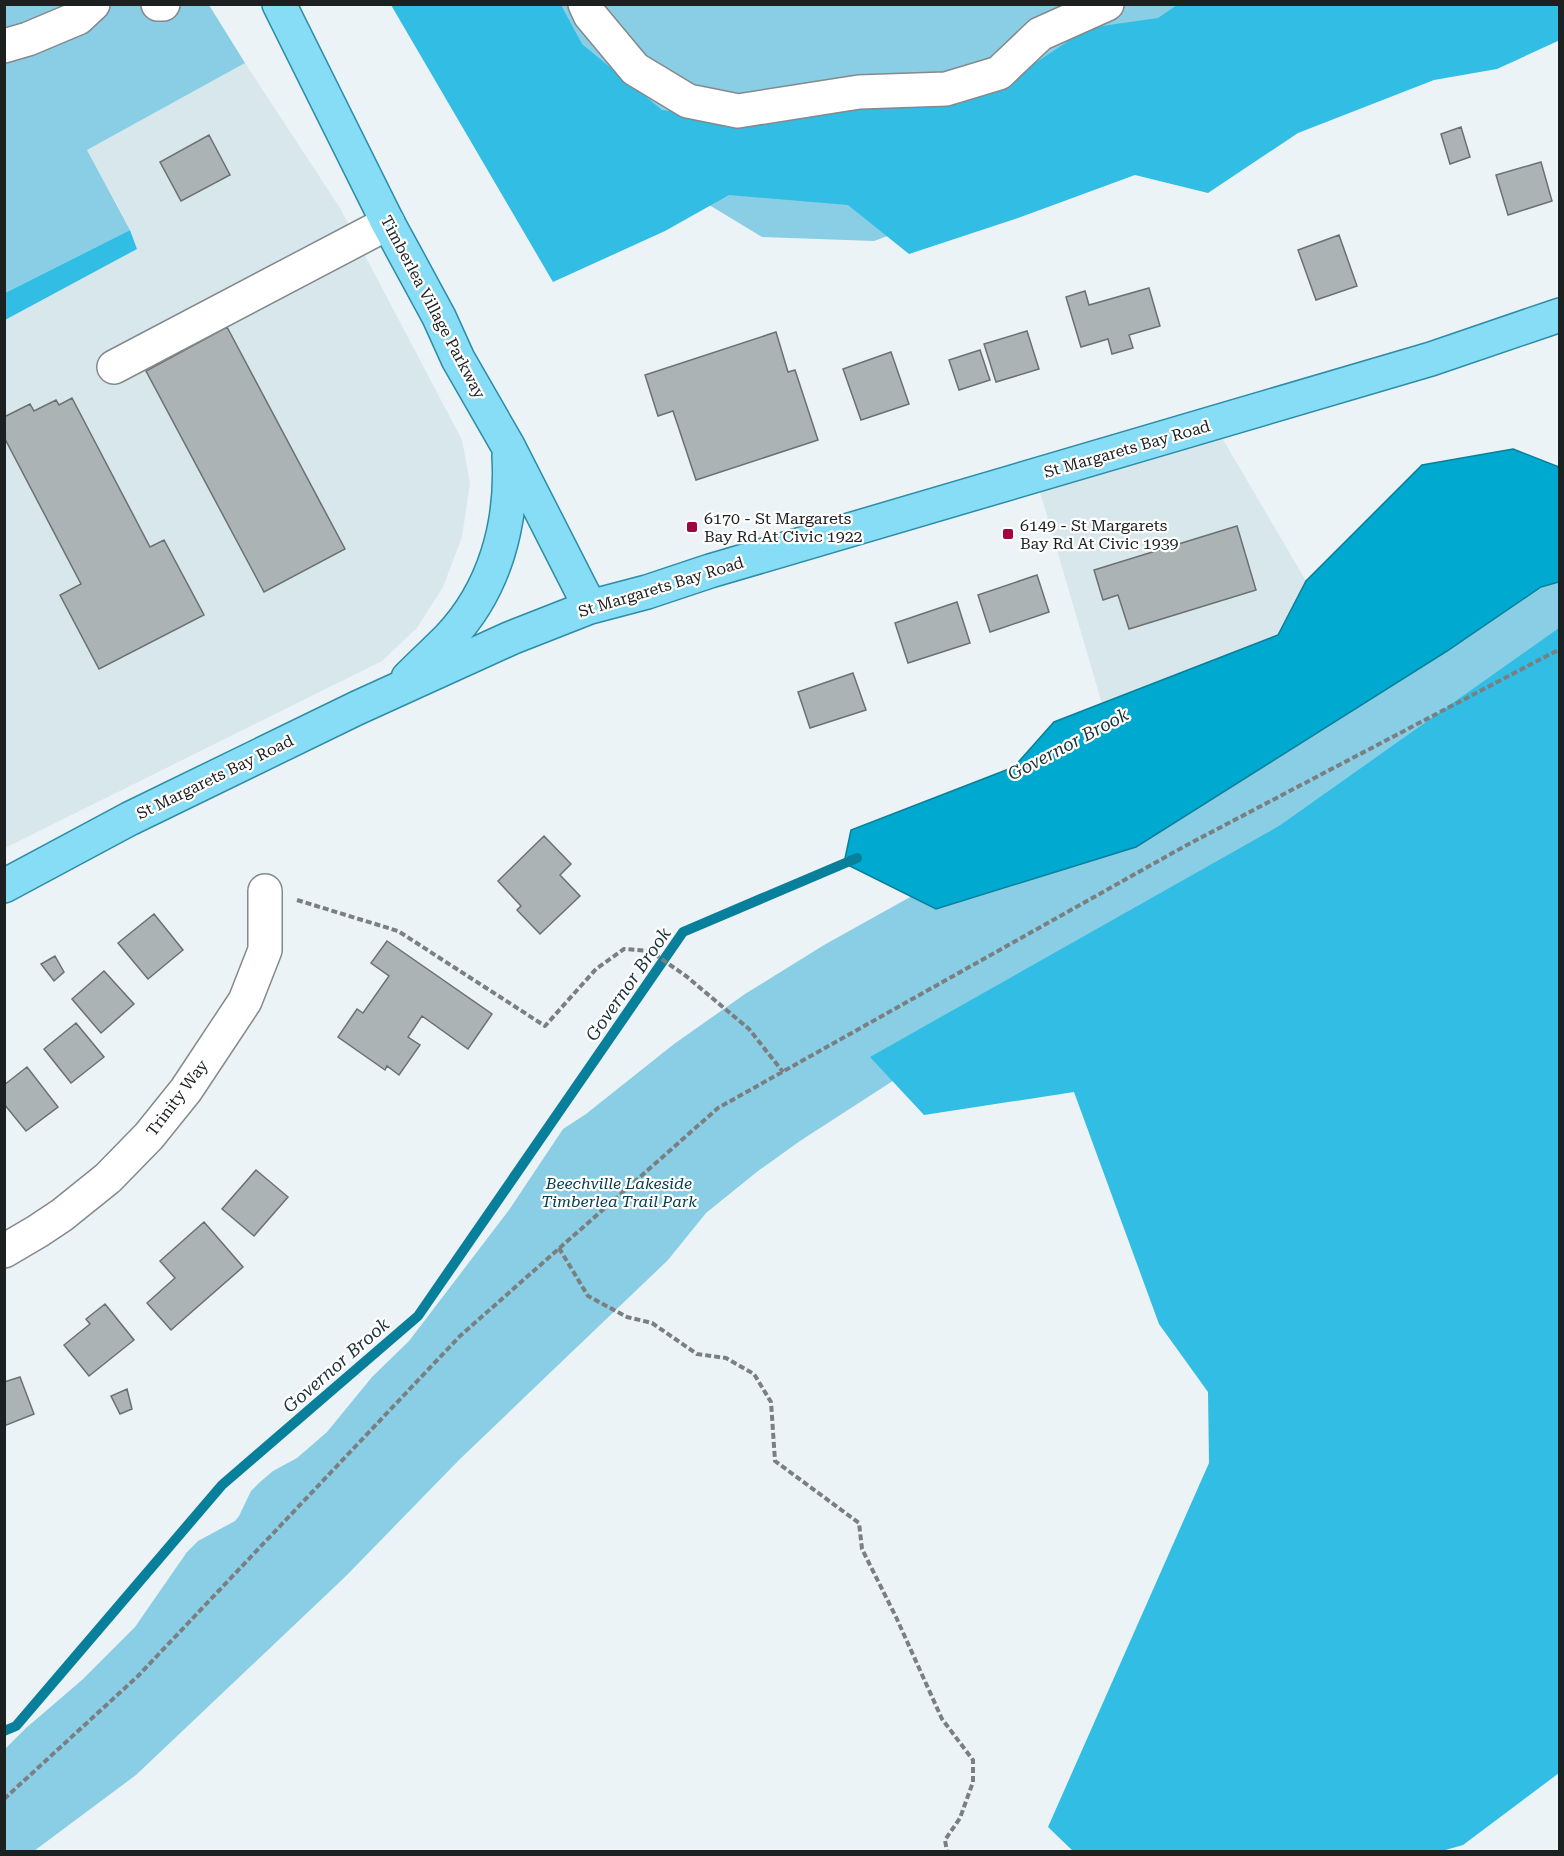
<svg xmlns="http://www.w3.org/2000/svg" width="1564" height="1856" font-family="'Roboto Serif',serif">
<rect width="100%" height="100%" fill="#ecf3f6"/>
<!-- built -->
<path fill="#d7e7ec" d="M245,63L340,208L462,440L470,483L462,537L443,587L417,628L382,661L5,848V320L137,249L130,229L87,150Z
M1204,407L1306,581L1278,635L1102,704L1033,468Z"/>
<!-- green -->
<path fill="#89cee5" d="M5,5H209L245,63L87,150L130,230L5,293Z
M454,5H1515L874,241L762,237L546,106Z
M1559,582V720L902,1075L800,1141L758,1171L706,1213L668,1260L459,1460L346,1576L136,1775L34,1851L5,1852V1749L26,1728L82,1680L135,1627L187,1552L198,1541L235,1521L239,1516L251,1491L260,1482L273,1471L297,1458L327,1432L372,1377L409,1341L509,1210L563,1129L586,1114L674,1044L745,994L824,945L912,896L936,908L1136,847L1447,651L1541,587Z"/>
<!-- forest -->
<path fill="#31bde4" d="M391,5H561L582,44L662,110L772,124L881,103L951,105L1029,67L1088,28L1158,18L1177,5H1559L1560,40L1497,69L1434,80L1298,133L1208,193L1135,175L1018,218L909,254L848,205L729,195L665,231L553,282Z
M130,230L137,249L5,320V293Z
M1559,628V1773L1463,1845L1442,1851H1073L1048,1827L1209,1463L1208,1392L1159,1324L1074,1092L924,1115L870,1057L1279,826Z"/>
<!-- water -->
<path fill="#00a9cf" stroke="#09809b" stroke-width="1.5" d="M1513,449L1559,467V582L1541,587L1447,651L1136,847L936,909L844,863L851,830L1014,767L1054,722L1278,635L1306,581L1422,465Z"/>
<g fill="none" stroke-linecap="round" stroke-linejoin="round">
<!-- stream -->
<path stroke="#09809b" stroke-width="10" d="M4,1731L16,1726L222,1485L418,1316L683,932L857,858"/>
</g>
<!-- building -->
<path fill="#acb3b5" stroke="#6b7173" stroke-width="1.5" d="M1461,127L1470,157L1450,164L1441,134Z
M209,135L230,175L181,201L160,162Z
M1541,162L1552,201L1508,215L1496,175Z
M1339,235L1357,286L1316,300L1298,250Z
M1149,288L1160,326L1129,335L1133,348L1112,354L1108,339L1081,347L1066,297L1085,291L1089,305Z
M227,327L345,549L264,592L146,371Z
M1027,331L1039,369L996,382L984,344Z
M776,332L788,372L795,370L818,440L696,480L673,411L658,416L645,375Z
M980,350L990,380L959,390L949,360Z
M891,352L909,404L861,420L843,369Z
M72,398L150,547L164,540L204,615L99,669L60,595L81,584L4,437V417L30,404L34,411L56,400L59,405Z
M1237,526L1256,590L1129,629L1118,595L1103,600L1094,570Z
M1037,575L1049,612L990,632L978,595Z
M957,602L970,643L908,663L895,623Z
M853,673L866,710L810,728L798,692Z
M544,836L571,864L560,875L580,896L540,934L517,910L521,906L498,881Z
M154,914L183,950L148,979L118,943Z
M387,941L492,1014L468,1049L422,1016L408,1037L420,1045L399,1075L387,1066L385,1070L338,1037L357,1009L363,1013L389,976L371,963Z
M55,956L64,972L54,981L41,964Z
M104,971L134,1004L101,1033L72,999Z
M76,1023L104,1057L71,1083L44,1049Z
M27,1067L58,1107L26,1131L4,1104V1085Z
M256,1170L288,1197L254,1236L222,1209Z
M204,1222L243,1267L171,1330L147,1303L175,1278L160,1261Z
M105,1304L134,1340L89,1376L64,1345L90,1324L86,1319Z
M20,1377L34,1414L4,1426V1382Z
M127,1389L132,1409L120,1414L111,1396Z"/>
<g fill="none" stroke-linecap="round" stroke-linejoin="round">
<defs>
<path id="minor" d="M158,4H163
M585,4L590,15L635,69L688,101L738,111L859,92L946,89L999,73L1040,34L1107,4
M4,46L28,39L78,18L93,4
M114,367L388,223
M4,1251L38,1231L62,1215L108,1178L149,1136L186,1090L245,1001L265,950V891"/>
<path id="major" d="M279,4L388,223L439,317L458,359L508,446L590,607
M408,678C421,665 435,652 448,639C495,590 513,523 509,456
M4,886L129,819L357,708L511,638L590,607L647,592L710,571L1431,359L1560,315"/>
</defs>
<!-- minor casing -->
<use href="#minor" stroke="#83898c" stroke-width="36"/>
<!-- major casing -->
<use href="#major" stroke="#2d8ca6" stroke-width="36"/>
<!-- path -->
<path stroke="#7a7f81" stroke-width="4" stroke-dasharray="6 3" stroke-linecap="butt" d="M297,900L398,931L545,1026L596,969L624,949L650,951L686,976L749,1029L783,1072
M559,1248L588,1296L627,1317L652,1323L697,1354L726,1358L754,1374L771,1402L775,1461L859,1523L862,1549L896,1617L942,1719L973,1760V1782L960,1818L945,1840L947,1852
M4,1799L138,1676L460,1336L718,1108L1185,846L1560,649"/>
<!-- minor -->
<use href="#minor" stroke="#fff" stroke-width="33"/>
<!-- major -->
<use href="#major" stroke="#86ddf5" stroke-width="33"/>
</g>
<!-- markers -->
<g fill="#a2053d" stroke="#fff" stroke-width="2">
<rect x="686" y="521" width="12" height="12" rx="3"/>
<rect x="1002" y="528" width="12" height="12" rx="3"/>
</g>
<g text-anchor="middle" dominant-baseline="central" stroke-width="4.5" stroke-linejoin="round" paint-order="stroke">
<!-- street labels -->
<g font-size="16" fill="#1d2021" stroke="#fff">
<text transform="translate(433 307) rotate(62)">Timberlea Village Parkway</text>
<text transform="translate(1127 449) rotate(-16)">St Margarets Bay Road</text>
<text transform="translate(661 587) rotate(-17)">St Margarets Bay Road</text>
<text transform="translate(215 777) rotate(-26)">St Margarets Bay Road</text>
<text transform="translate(177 1098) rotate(-53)">Trinity Way</text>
</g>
<!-- poi labels -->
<g font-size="16" fill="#1d2021" stroke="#fff" text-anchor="start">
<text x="704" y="518">6170 - St Margarets<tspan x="704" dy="18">Bay Rd At Civic 1922</tspan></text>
<text x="1020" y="525">6149 - St Margarets<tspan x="1020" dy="18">Bay Rd At Civic 1939</tspan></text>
</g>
<!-- park labels -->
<g font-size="16" font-style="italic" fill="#034050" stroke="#fff">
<text x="619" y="1183">Beechville Lakeside<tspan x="619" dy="18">Timberlea Trail Park</tspan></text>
</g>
<!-- water labels -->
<g font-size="18" font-style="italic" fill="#1c3239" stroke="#fff">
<text transform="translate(1068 744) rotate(-28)">Governor Brook</text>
<text transform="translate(628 984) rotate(-55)">Governor Brook</text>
<text transform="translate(336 1365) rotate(-41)">Governor Brook</text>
</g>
</g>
<!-- border -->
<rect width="1564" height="1856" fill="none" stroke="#1d2021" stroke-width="12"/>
</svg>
